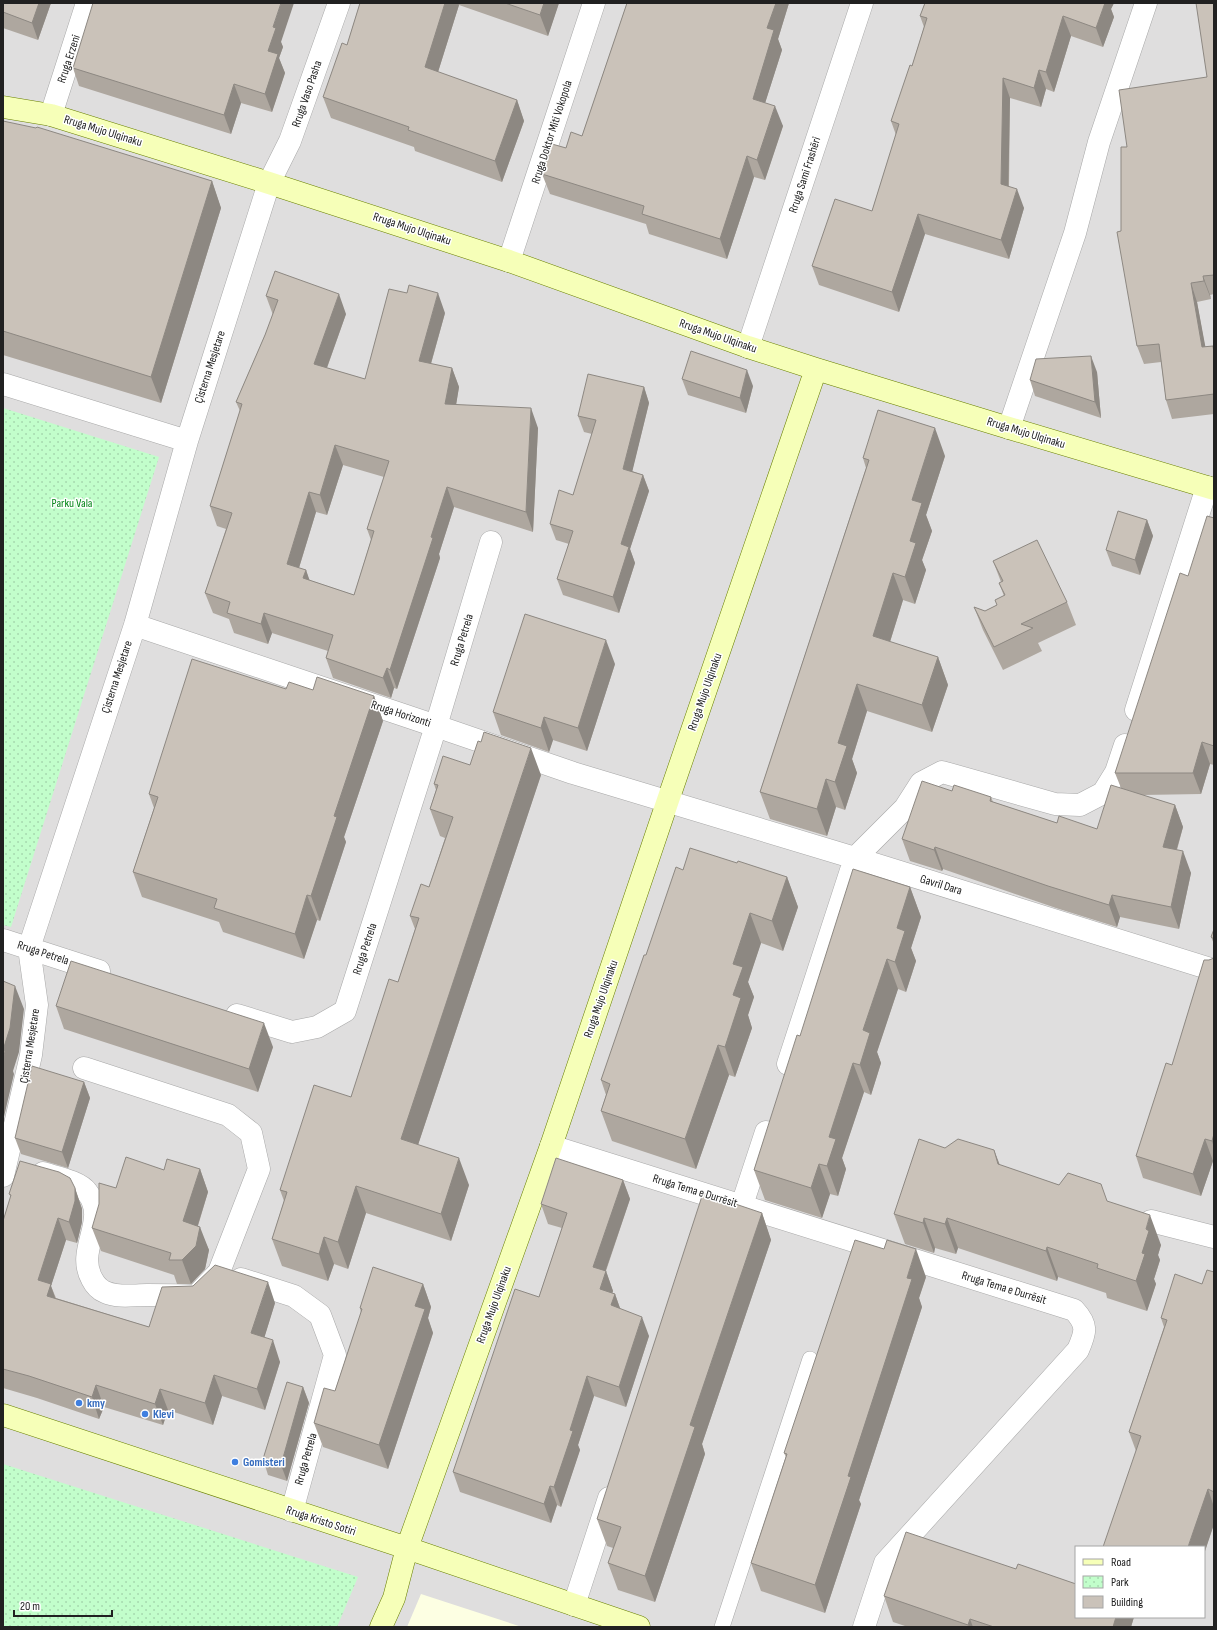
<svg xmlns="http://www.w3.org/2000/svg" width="1217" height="1630" font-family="'Sofia Sans Condensed',sans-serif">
<defs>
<pattern id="park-dots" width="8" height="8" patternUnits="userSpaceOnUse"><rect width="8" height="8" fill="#c2fecb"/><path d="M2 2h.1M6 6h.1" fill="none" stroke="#a6d9ae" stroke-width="1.8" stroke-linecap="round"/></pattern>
</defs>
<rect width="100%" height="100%" fill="#f2efe7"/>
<!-- residential -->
<path fill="#dfdede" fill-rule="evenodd" d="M3,3H1214V1627H3ZM1076,1547H1204V1617H1076Z"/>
<!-- education -->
<path fill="#fdffe3" d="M421,1594L522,1627H407Z"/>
<!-- park -->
<path fill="url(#park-dots)" d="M3,408L159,457L11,927L3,925Z
M3,1464L358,1577L337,1627H3Z"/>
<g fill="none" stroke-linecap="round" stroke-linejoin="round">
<defs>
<path id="lane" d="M722,1627L810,1359"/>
<path id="street" d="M51,115L87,3
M509,261L594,3
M748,347L862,3
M3,384L187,441
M1009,428L1075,233L1099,142L1146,3
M135,625L436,726L573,773L855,858L1214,970
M1136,710L1207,487
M3,940L99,971
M237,1015L292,1032L317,1027L345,1011L436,726L491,542
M788,1064L855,858L905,808L921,783L942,772L1055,804L1080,805L1103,793L1116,772L1125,745
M551,1146L1074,1310C1088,1325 1086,1332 1078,1350L885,1563L864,1627
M43,1173C55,1177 79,1181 87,1192C110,1220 75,1249 92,1279C95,1285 98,1289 105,1292C118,1298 133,1295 147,1295C163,1295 179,1295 196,1296L219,1272L259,1169L251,1133L228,1115L84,1068
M3,1176L31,1055L37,1005L29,948L135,625L187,441L269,183L290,141L339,3
M742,1205L766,1132
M1151,1221L1214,1237
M241,1279L294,1296L320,1315L335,1355L292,1511
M574,1605L609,1498"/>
<path id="secondary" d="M3,107L51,115L269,183L509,261L748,347L816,369L1009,428L1214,489
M3,1415L407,1548L639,1627
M381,1627L394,1598L407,1548L551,1146L667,803L816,369"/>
</defs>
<!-- lane casing -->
<use href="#lane" stroke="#a8a8a8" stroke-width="16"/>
<!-- street casing -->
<use href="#street" stroke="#a8a8a8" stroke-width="23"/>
<!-- secondary casing -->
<use href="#secondary" stroke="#698000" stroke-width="23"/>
<!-- lane -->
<use href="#lane" stroke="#fff" stroke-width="15"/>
<!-- street -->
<use href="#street" stroke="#fff" stroke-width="22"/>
<!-- secondary -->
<use href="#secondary" stroke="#f6ffb8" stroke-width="22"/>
</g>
<!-- wall -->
<path fill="#aea79f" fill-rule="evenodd" d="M3,3H51L38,40L3,28Z
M360,3H559L548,36L459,5L438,72L517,100L524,121L502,182L415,151L414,147L331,118L323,97L347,45Z
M627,3H789L778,39L782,50L765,103L783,126L765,180L754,177L727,259L649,234L646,224L550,194L542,174L566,148L582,136Z
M925,3H1114L1111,9L1114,17L1103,47L1071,36L1054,92L1046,89L1041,107L1010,98L1009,186L1024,208L1009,259L925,234L899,312L819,285L812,266L872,211L896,135L891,121L912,66L924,27L920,16Z
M1214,3V294L1210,295L1211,299L1197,302L1205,347L1213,346L1214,350V414L1172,419L1166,400L1161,362L1144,364L1137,346L1121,231L1127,147L1207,77Z
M281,42L283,47L279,58L285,73L272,112L241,103L231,134L79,86L73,68Z
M3,121L212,181L221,208L161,403L3,355Z
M266,296L346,314L327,368L365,379L445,313L431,364L452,368L459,387L456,404L538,428L533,532L454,507L439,554L440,558L397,689L394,688L391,698L333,678L326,658L328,651L272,633L268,644L234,633L229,619L213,613L205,593L226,529L217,526L210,506L240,411L236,402L265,335L273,315ZM343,465L384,477L367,529L371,540L354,595L309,580L306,570L299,568L316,512L327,515Z
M1097,372L1101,418L1035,396L1030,380Z
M682,379L753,386L746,413L688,395Z
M644,387L649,403L632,471L643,475L649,491L630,549L635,563L619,613L563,595L557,579L569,544L556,540L550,524L573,495L592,434L584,432L578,416Z
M945,456L926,515L932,531L922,560L926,570L915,604L903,600L890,642L938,657L948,685L932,732L867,711L852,759L857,773L845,810L836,807L827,836L770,819L760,792L866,468L863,458Z
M1214,518V765L1210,764L1201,794L1142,795L1175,805L1183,827L1177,850L1191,873L1179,929L1120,917L1117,927L1056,908L943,869L942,871L910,861L902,839L952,791L991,797L993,802L1057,823L1097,829L1121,788L1115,773L1188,576Z
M1147,520L1153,536L1140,575L1112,566L1106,550Z
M993,561L1067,602L1076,625L1038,643L1042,651L1003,670L983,630L974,607L985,611L997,605L1004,596L999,583L1001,582Z
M615,664L587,751L553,740L549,752L501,735L493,712Z
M286,689L313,690L374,696L383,721L344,837L346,842L320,921L317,920L304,959L223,932L219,922L142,897L133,872L154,808L149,794Z
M470,765L541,775L418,1145L469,1185L451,1241L366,1213L348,1269L334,1264L328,1281L282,1266L272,1239L284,1201L280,1190L351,1097L398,982L415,929L410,916L429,887L445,838L440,836L430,809L436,790L434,784Z
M737,863L787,877L798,907L783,951L761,943L748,982L754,997L748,1015L752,1028L735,1077L729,1075L696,1169L612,1141L601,1111L606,1095L601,1080L646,955L683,870Z
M910,887L921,917L911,948L916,961L906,992L898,989L877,1052L881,1063L871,1095L864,1092L842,1158L846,1169L838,1196L830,1194L822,1218L765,1200L754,1170L800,1036Z
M1214,929V944L1211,937Z
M1214,958V1161H1213L1201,1196L1143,1178L1136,1156L1172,1065L1209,960Z
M56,1006L273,1047L258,1092L64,1029Z
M84,1082L90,1098L68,1168L21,1154L15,1138Z
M945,1148L994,1150L1000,1165L1107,1201L1161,1245L1158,1255L1160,1260L1154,1279L1156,1284L1147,1311L1107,1298L1106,1293L1058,1277L1057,1281L958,1248L956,1254L935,1248L934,1253L905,1244L894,1214Z
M200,1169L208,1192L198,1226L209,1250L205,1269L191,1284H177L174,1275L101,1251L92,1228L116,1188L164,1170Z
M623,1180L630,1199L606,1271L613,1291L612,1293L615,1294L620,1308L649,1336L626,1407L594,1396L578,1445L580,1450L561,1507L557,1505L551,1523L460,1492L453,1472L539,1297L562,1228L548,1224L541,1204Z
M75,1188L82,1209V1222L77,1243L66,1240L51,1286L56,1298L149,1327L275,1303L264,1338L280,1362L265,1410L222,1396L213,1425L168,1410L163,1425L104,1407L99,1419L37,1398L3,1388V1221L11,1197L9,1194Z
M762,1213L771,1240L702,1444L705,1454L655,1602L618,1590L608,1563L613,1548L607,1546L597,1519Z
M1214,1272V1524L1204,1554L1136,1451L1129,1432L1164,1327L1161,1318L1202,1284Z
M926,1277L919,1298L922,1307L859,1500L861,1504L825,1613L761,1591L751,1563L786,1457L784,1453Z
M423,1284L431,1307L428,1318L433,1333L388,1469L323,1447L314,1423L335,1391L361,1313L360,1308Z
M303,1387L309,1403L287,1481L268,1475L263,1459Z
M884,1596L1134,1617L1131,1627H908L893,1622Z"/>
<!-- shaded-wall -->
<path fill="#8d8882" d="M39,3H51L38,40L32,23Z
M281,3H294L281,42L283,47L279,58L285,73L272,112L265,94L268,51L273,27Z
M445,3H458L459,5L433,88L425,67Z
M544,3H559L548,36L540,15Z
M776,3H789L778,39L782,50L760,119L753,99L767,28Z
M1105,3H1114L1111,9L1114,17L1103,47L1096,28Z
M1063,16L1071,36L1054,92L1046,72Z
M1039,70L1046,89L1041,107L1034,88Z
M1003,78L1010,98L1008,203L1001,184Z
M234,84L241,103L231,134L224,115Z
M517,100L524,121L502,182L495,161Z
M775,106L783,126L765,180L757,160Z
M747,156L754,177L727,259L720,239Z
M212,181L221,208L161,403L151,377Z
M1017,189L1024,208L1009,259L1001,240Z
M918,214L925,234L899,312L892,292Z
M1203,276L1210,295L1211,299L1204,281Z
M1191,283L1197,302L1209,366L1202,347Z
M438,293L445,313L426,381L419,361Z
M339,294L346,314L321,384L314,364Z
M1091,356L1097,372L1101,418L1095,402Z
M452,368L459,387L453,424L445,404Z
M747,370L753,386L746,413L740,398Z
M644,387L649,403L629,485L623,469Z
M531,408L538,428L533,532L526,512Z
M935,428L945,456L926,515L932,531L922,560L926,570L915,604L905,577L910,541L912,500Z
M335,445L343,465L327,515L320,495Z
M643,475L649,491L630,549L635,563L619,613L613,597L621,544Z
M447,487L454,507L439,554L440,558L397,689L390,670L431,537Z
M309,492L316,512L294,584L287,564Z
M1147,520L1153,536L1140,575L1135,560Z
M306,570L313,590L303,578Z
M893,573L903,600L883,664L873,636Z
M264,613L272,633L268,644L261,624Z
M606,640L615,664L587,751L578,728Z
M938,657L948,685L932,732L922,705Z
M387,668L394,688L391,698L383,678Z
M857,684L867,711L852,759L857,773L845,810L835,782L838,743Z
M374,696L383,721L344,837L346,842L320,921L311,896L334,816Z
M544,717L553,740L549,752L541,728Z
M1202,742L1210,764L1201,794L1193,773Z
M531,748L541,775L411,1166L401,1139Z
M826,779L836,807L827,836L817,809Z
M1175,805L1183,827L1171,869L1163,847Z
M935,847L943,869L942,871L934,850Z
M1183,851L1191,873L1179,929L1171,907Z
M787,877L798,907L783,951L772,921Z
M910,887L921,917L911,948L916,961L906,992L895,962L897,928Z
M307,895L317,920L304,959L295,934Z
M1112,895L1120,917L1117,927L1109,905Z
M750,913L761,943L748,982L754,997L748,1015L752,1028L735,1077L725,1047L733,995V964Z
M887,959L898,989L877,1052L881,1063L871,1095L860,1065L863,1030Z
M15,986L24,1009L19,1052L13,1071L14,1074L3,1121V1050Z
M264,1023L273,1047L258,1092L249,1069Z
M718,1045L729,1075L696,1169L685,1139Z
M853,1063L864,1092L842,1158L846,1169L838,1196L827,1166L829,1137Z
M84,1082L90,1098L68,1168L62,1152Z
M1214,1134V1148L1212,1141Z
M1205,1139L1213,1161L1201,1196L1193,1174Z
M994,1150L1005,1180L998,1164Z
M459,1158L469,1185L451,1241L441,1214Z
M819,1164L830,1194L822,1218L811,1188Z
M200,1169L208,1192L192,1244L183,1221Z
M623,1180L630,1199L600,1287L593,1267Z
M356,1186L366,1213L348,1269L338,1242Z
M75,1188L82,1209V1222L77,1243L69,1222Z
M762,1213L771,1240L702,1444L705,1454L655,1602L645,1576L690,1425Z
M1150,1215L1161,1245L1158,1255L1160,1260L1154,1279L1156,1284L1147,1311L1136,1281L1142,1253L1146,1229Z
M58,1218L66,1240L51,1286L58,1306L55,1317L38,1280Z
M924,1218L935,1248L934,1253L923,1223Z
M947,1218L958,1248L956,1254L945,1224Z
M200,1227L209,1250L205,1269L191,1284L182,1260Z
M324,1237L334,1264L328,1281L319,1254Z
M1047,1247L1058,1277L1057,1281L1046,1251Z
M916,1249L926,1277L919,1298L922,1307L859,1500L861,1504L825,1613L815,1585L907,1278Z
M606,1271L613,1291L607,1308L600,1289Z
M268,1282L275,1303L259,1355L251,1333Z
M423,1284L431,1307L428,1318L433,1333L388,1469L379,1445L415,1306Z
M615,1294L622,1314L611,1305Z
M642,1317L649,1336L626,1407L619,1387Z
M273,1340L280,1362L265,1410L257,1389Z
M214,1375L222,1396L213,1425L205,1403Z
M587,1376L594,1396L578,1445L580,1450L561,1507L554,1487L570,1430Z
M96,1385L104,1407L99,1419L92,1397Z
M303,1387L309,1403L287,1481L281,1465Z
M160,1389L168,1410L163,1425L155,1404Z
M550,1486L557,1505L551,1523L544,1504Z
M1208,1489L1214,1507V1524L1204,1554V1547H1188Z
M1116,1617H1134L1131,1627H1113Z
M970,1619L973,1627H969L968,1625Z"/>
<!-- building -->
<path fill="#cac2b9" stroke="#8d8882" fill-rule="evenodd" d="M3,3H39L32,23L3,12Z
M93,3H281L273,27L276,28L268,51L278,54L265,94L234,84L224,115L73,68Z
M360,3H445L425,67L517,100L495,161L408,130L409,127L323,97L342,43L347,45Z
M505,3H544L540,15Z
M627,3H776L767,28L774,30L753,99L775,106L757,160L747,156L720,239L642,214L644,206L542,174L552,144L566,148L571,132L582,136Z
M925,3H1105L1096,28L1063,16L1046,72L1039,70L1034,88L1003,78L1001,184L1017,189L1001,240L918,214L892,292L812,266L835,199L872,211L899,124L891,121L910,65L912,66L927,18L920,16Z
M1196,3H1214V275L1203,276L1204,281L1191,283L1202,347L1213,346L1214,353V394L1166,400L1159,344L1137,346L1117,232L1121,231V147H1127L1119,90L1207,77Z
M3,121L36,128L37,127L212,181L151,377L3,331Z
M275,271L339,294L314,364L365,379L389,289L407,293L409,285L438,293L419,361L452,368L445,404L531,408L526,512L447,487L431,537L433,538L390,670L387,668L383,678L326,658L333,635L264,613L261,624L227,613L230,602L205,593L232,513L210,506L242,404L236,402L265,335L278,300L266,296ZM335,445L389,461L367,529L374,531L354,595L303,578L306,570L287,564L309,492L320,495Z
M691,351L747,370L740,398L682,379Z
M1091,356L1095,402L1030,380L1036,359Z
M588,374L644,387L623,469L643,475L621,544L629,547L613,597L557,579L573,531L550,524L559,490L573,495L596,420L578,416Z
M878,410L935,428L912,500L922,503L910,541L916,543L905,577L893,573L873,636L938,657L922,705L857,684L838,743L847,746L835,782L826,779L817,809L760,792L869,460L863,458Z
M1118,511L1147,520L1135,560L1106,550Z
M1207,516L1214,518V746L1202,742L1193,773H1115L1180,573L1188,576Z
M1037,540L1067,602L1021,624L1033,628L994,647L974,607L985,611L997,605L995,600L1005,595L999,583L1003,581L993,561Z
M525,614L606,640L578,728L544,717L541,728L493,712Z
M192,659L286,689L289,682L313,690L317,677L374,696L334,816L337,817L311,896L307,895L295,934L214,908L217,899L133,872L158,797L149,794Z
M484,732L531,748L401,1139L459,1158L441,1214L356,1186L338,1242L324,1237L319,1254L272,1239L287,1192L280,1190L314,1085L351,1097L389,979L398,982L419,918L410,916L421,884L429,887L453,817L430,809L438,785L434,784L443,756L470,765L478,741L481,742Z
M922,781L952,791L954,785L991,797L990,801L1057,823L1059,816L1097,829L1111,785L1175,805L1163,847L1183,851L1171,907L1112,895L1109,905L1048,886L935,847L934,850L902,839Z
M690,848L737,863L738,861L787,877L772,921L750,913L733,964L743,967L733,995L741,998L725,1047L718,1045L685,1139L601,1111L610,1084L601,1080L644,955H646L676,867L683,870Z
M853,869L910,887L897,928L905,931L895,962L887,959L863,1030L870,1033L860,1065L853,1063L829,1137L836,1139L827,1166L819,1164L811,1188L754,1170L797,1035L800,1036Z
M1214,929V939L1211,937Z
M1214,958V1134L1212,1141L1205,1139L1193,1174L1136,1156L1166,1063L1172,1065L1204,960H1209Z
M71,961L264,1023L249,1069L56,1006Z
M3,981L15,986L10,1028L3,1050L5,1051L3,1061Z
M32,1066L84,1082L62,1152L15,1138Z
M919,1139L945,1148L958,1139L994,1150L998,1164L1059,1185L1068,1173L1101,1184L1107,1201L1150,1215L1146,1229L1149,1231L1142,1253L1145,1254L1136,1281L1097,1268L1098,1264L1047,1247L1046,1251L947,1218L945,1224L924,1218L923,1223L894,1214Z
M126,1157L164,1170L167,1159L200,1169L183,1221L200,1227L196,1246L182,1260H169L171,1253L92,1228L99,1204V1183L116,1188Z
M556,1158L623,1180L593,1267L606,1271L600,1289L615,1294L611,1305L642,1317L619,1387L587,1376L570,1430L573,1431L554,1487L550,1486L544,1504L453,1472L515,1289L539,1297L567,1213L541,1204Z
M20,1161L59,1172L70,1178L75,1188V1201L69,1222L58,1218L38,1280L51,1284L47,1296L149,1327L162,1287L193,1286L215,1265L268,1282L251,1333L273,1340L257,1389L214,1375L205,1403L160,1389L155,1404L96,1385L92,1397L29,1376L3,1369V1221L11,1195L9,1194Z
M703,1193L762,1213L690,1425L695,1427L645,1576L608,1563L621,1527L597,1519Z
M855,1240L884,1249L887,1240L916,1249L907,1278L912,1279L848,1476L851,1477L815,1585L751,1563L787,1454L784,1453Z
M373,1267L423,1284L415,1306L425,1309L379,1445L314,1423L324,1388L335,1391L362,1309L360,1308Z
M1207,1270L1214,1272V1492L1208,1489L1188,1547H1103L1141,1436L1129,1432L1167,1320L1161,1318L1175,1274L1202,1284Z
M287,1382L303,1387L281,1465L263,1459Z
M906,1532L1016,1569L1018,1564L1076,1584V1617H1116L1113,1627H994L970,1619L968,1625L884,1596Z"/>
<!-- markers -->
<g fill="#3f7fe0" stroke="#fff" stroke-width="1.5">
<circle cx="79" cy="1403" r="4"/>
<circle cx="145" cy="1414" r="4"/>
<circle cx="235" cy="1462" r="4"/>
</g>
<g text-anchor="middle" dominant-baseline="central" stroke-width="3" stroke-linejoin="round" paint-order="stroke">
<!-- street labels -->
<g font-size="12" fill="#212121" stroke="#fff">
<text transform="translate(69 59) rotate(-72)">Rruga Erzeni</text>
<text transform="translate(307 94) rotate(-71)">Rruga Vaso Pasha</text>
<text transform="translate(103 131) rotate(17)">Rruga Mujo Ulqinaku</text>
<text transform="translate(552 132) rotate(-72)">Rruga Doktor Miti Vokopola</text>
<text transform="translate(805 175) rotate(-72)">Rruga Sami Frashëri</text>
<text transform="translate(412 229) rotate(18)">Rruga Mujo Ulqinaku</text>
<text transform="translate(718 336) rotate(19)">Rruga Mujo Ulqinaku</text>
<text transform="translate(210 367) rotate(-72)">Çisterna Mesjetare</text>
<text transform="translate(1026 433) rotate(17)">Rruga Mujo Ulqinaku</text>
<text transform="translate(462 640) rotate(-73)">Rruga Petrela</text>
<text transform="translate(117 677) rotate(-72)">Çisterna Mesjetare</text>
<text transform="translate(705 692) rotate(-71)">Rruga Mujo Ulqinaku</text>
<text transform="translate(401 714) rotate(18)">Rruga Horizonti</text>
<text transform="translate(941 885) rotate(17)">Gavril Dara</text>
<text transform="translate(365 949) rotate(-72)">Rruga Petrela</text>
<text transform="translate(43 953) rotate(18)">Rruga Petrela</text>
<text transform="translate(601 999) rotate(-71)">Rruga Mujo Ulqinaku</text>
<text transform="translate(30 1046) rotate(-81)">Çisterna Mesjetare</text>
<text transform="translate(695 1191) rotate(17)">Rruga Tema e Durrësit</text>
<text transform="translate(1004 1288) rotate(17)">Rruga Tema e Durrësit</text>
<text transform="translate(494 1305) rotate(-70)">Rruga Mujo Ulqinaku</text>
<text transform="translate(306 1459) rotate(-74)">Rruga Petrela</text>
<text transform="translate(321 1521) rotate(18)">Rruga Kristo Sotiri</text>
</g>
<!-- park labels -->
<g font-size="12" fill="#038517" stroke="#fff">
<text x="72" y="503">Parku Vala</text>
</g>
<!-- shop labels -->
<g font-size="12" font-weight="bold" fill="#366cbe" stroke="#fff" text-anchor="start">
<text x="87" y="1403">kmy</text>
<text x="153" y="1414">Klevi</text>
<text x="243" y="1462">Gomisteri</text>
</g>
</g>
<!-- border -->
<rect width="1217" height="1630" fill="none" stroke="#212121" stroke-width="8"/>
<!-- legend -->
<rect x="1075" y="1546" width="130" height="72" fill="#ffffff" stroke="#a6a6a6"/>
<rect x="1083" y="1559" width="20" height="6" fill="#f6ffb8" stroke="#a6a6a6"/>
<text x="1111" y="1566" font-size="12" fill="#212121">Road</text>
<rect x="1083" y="1576" width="20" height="12" fill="url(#park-dots)" stroke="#a6a6a6"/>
<text x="1111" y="1586" font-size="12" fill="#212121">Park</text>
<rect x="1083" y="1596" width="20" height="12" fill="#cac2b9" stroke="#a6a6a6"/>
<text x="1111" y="1606" font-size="12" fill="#212121">Building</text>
<!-- scale -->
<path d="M14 1610v6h98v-6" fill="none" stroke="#212121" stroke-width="2"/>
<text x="20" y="1610" font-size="12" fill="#212121" stroke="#ffffff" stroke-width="3" paint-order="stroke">20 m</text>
</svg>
